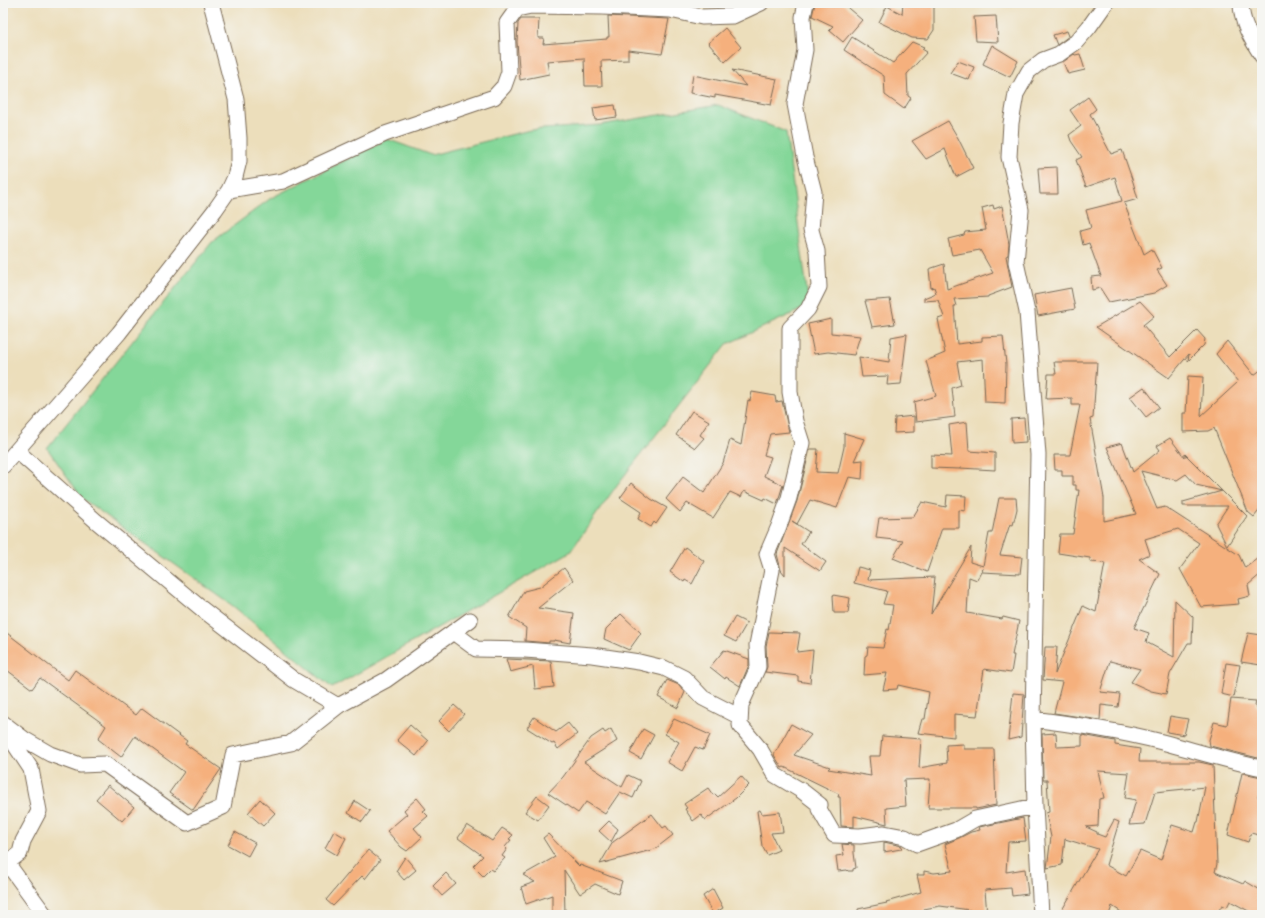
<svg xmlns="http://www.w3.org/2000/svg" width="1265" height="918" font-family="'IM FELL French Canon',serif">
<rect width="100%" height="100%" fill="#f6f6f2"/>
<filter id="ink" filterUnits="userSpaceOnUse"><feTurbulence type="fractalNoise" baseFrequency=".025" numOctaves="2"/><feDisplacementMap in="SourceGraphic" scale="8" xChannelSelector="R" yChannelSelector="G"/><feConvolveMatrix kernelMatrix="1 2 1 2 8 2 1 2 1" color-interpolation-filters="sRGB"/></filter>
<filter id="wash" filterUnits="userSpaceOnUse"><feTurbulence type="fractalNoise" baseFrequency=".012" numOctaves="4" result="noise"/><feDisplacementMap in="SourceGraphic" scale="16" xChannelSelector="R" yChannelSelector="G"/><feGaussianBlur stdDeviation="0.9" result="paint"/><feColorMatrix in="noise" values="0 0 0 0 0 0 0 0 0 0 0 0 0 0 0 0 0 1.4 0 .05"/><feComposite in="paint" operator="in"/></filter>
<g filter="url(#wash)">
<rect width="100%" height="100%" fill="#ecdebb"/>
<!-- green -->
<path fill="#84d799" stroke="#60805c" d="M718,105L786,132L809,306L727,344L617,485L570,552L332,688L233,606L83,499L47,448L212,242L271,198L387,139L431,155L530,130L600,125Z"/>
<g id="blocks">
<!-- building -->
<path fill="#f5b07d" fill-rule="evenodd" d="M815,3H842L862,20L843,42L829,30L833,26L812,16Z
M903,3H934V30L928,39L912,38L879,22L887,6L902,14Z
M608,16L669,19L662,54L628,50V60L601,61L602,86H585L584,58L547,61L549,74L520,80L517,42L518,23L521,19H539L538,38H544L543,44L607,39V37H609Z
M996,16L998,42L976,41L974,17Z
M725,28L741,47L725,62L708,43Z
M1067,31L1069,36L1057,45L1053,35Z
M852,37L893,63L912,42L924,47L922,49L927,52L907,74L908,96L911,98L904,109L885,95L884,76L844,50Z
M992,45L1018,61L1010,77L983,64Z
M1074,54L1075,55L1080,54L1085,70L1068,74L1063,62Z
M958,61L974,67L969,80L950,73Z
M732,70L777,79L771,105L715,95V98L690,93L693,75L746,86Z
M1088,97L1096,109L1090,114L1111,154L1122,150L1133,182L1138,199L1124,203L1144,254L1152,249L1162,268L1157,270L1167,285L1154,293L1109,302L1100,288L1092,290L1091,277L1101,276L1089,243L1083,245L1080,231L1091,228L1086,210L1122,201L1115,177L1086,187L1076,160L1082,157L1071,141L1069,135L1081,126L1070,110Z
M615,105L617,117L595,120L593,108Z
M948,121L958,138L973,168L956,177L945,149L926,159L912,141Z
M1057,167L1058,194H1040L1038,168Z
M993,205L994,209L1002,206L1009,244L1008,255L1006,256L1012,287L988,296V297L954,299L956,306H954L957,344L982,341V337L1003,336L1006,364L1005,403L985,402L983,359L957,362L961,385L952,388L955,417L916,422L914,402L936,396L926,361L945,353L938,319L944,317L938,300L924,301V298L936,293L934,287L931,288L929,269L944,264L947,289L993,273L980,250L952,255L948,239L964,235L965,232L986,230L982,208Z
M1071,288L1075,309L1038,316L1034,295Z
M890,299L895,324L872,327L865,301Z
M1140,301L1154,316L1143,325L1170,357L1197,330L1205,339L1204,345L1188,361L1189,354L1169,378L1096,327Z
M831,319V333L860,336L854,355L828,352L814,354L808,324Z
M907,334L901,384L887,385L888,376L862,377L859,357L889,362L891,337Z
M1227,341L1254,375L1262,369V507L1254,517L1248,512L1214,428L1208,431L1183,432V413H1186L1188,376L1203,377L1201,416L1238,382L1216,354Z
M1054,362H1097L1093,418L1090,419L1104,498V521L1136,514L1107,447L1122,443L1133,472L1160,450L1157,446L1170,438L1185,458V454L1222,491L1196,485L1186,474L1177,480L1141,471L1157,509L1165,507L1239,555L1245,568L1262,555V573L1248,585L1250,596L1238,599L1239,604L1201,607L1180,569L1199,543L1178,529L1145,539L1150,554L1139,559L1160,574L1134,628L1149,633L1146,642L1174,657L1175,600L1193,617L1192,643H1188L1170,674L1166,694L1151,691L1131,682L1140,669L1110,661L1100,692L1120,694L1118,707L1101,705L1100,720L1054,713L1062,682L1043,680L1045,647H1057L1055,674L1083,606L1096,612L1105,563L1090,562V558L1058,553L1060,534H1073L1079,490H1076V485H1073V476H1062V470H1055L1054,455H1070L1080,405H1072V398L1046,399L1048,374H1056Z
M1144,387L1159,407L1146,417L1130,397Z
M752,392L775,396L776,402L782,401L789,432L770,434L764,455L771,457L764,476L783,485L777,504L765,498L764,500L744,491L741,497L730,492L713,518L687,503L680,512L666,499L683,477L704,493L723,463L730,440L741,445L748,400L750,401Z
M692,411L709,421L700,435L704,438L695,448L676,435Z
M914,416V432L894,433L895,418Z
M1024,418L1026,442L1012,443L1011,419Z
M967,422L969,451L995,453V470L960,468V469L931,468V455L952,456L949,425Z
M844,433L864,439L854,461L863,460L862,479L849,477L837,508L810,500L797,524L792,521L809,532L801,544L826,562L820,571L785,548V575L781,570L777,554L797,501L810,449H818L816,472L838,473L844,447Z
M631,483L651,499L667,508L656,524L654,522L651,527L638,519L641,512L620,498Z
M1222,491L1247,516L1227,546L1216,524L1228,506H1183V502Z
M947,495L966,496L965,511L959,510V528H942L927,572L893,558L903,541L876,538L879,518L913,517L922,502L946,507Z
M999,498H1016L1017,509L1013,525L1010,524L1000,555L1022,557L1020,574L982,572L983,568L977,580L969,577L967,613L1002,619L1003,617L1019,621L1012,655H1014L1011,673L984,669L977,716L954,714V737L918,733L922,719H925L929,692L898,685L897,689L883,690L887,673L864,675L865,656L867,655L868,647L883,648L887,629L889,630L893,605L883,604L887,591L854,583L858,567L870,570L868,580L935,577L931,614L971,547L970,562L983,566L989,533H992Z
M685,547L704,561L692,584L685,580L684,582L670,572Z
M564,568L573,580L538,608L574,613L570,643L554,640V641H549V643L525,641L526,628L509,617L524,591L540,587Z
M833,595L850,598L848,613H834Z
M621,614L641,633L629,650L604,639L606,629Z
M735,617L747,623L736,642L724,636Z
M3,630L68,680L75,670L136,715L142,708L187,741L185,744L221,769L193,810L169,793L184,772L135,736L121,757L98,739L106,726L40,678L32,689L3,667Z
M769,632L800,633L797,652L813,650L810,683L798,681V676L765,672L767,667L766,646Z
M1248,633L1262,635L1261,665L1241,662Z
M724,650L749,659V665L740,686L726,677L725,679L710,667Z
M506,659L551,661L554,687L535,689L533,666L510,672Z
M1226,663L1240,665L1234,697L1221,694Z
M667,680L679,685L685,692L678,708L658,697Z
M1013,693L1024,694L1021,737L1008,740Z
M1231,699L1256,701L1255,705H1257V708L1262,709V759L1210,746L1209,740L1214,722L1227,725Z
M454,705L464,714L449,731L439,721Z
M1170,716L1188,719L1184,735L1167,732Z
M534,717L556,732L568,723L577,734L558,749L554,743L552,744L527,728Z
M674,719L710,735L703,750L695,747L682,771L667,762L679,742L665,734Z
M791,724L811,735L794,755L830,767L828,769L871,776L869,756H880L882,736L921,739L919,768L947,763L946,745L964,744V749H994L996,805L976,809V808H928L930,779L904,780L906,806L886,808L887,824L854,816V827L841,826L840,797H838L839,794L784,767L782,768L774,755Z
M410,725L428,741L416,756L397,740Z
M611,729L617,741L584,762L622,787L628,775L641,781L633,798L620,792L605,814L586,802L578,813L548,793L563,777L591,738L603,730L605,733Z
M643,729L654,735L641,759L630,753Z
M1056,733L1057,747L1082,746V735L1115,741V745L1140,749L1139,762H1199L1213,765L1217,864L1215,872L1243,884L1245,881L1262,891V915H1256L1230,901L1227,907L1222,905L1216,915H1126L1112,906L1109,915H1059L1098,849L1065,839L1062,865L1047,868L1051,837L1046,813L1049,812L1047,780H1043L1042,734ZM1098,771L1129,773L1125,798L1136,800L1129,825L1145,824L1155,792L1205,787L1198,822H1197L1194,832L1172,825L1161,860L1140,851L1126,876L1106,865L1119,822L1114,820L1105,837L1097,834V832L1086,827L1098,826L1099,799L1104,798Z
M1242,773L1262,777L1258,797L1262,798V836L1251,833L1248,842L1228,835Z
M741,776L749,785L736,798L705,820L701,815L693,821L685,809L687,808L684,804L708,788L713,795L715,794L718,797Z
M108,785L134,807L122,821L96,799Z
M537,796L549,805L538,820L525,812Z
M417,798L426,809L423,811L428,816L414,828L422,837L407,851L401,847L387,831L407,814L404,810Z
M260,799L275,813L263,826L248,813Z
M355,801L370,811L362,822L348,813Z
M760,810L762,814L780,812L783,832L771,833L779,850L767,855L762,846L757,811Z
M652,814L663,828L666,826L673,835L655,849L600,864L613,842Z
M1023,818L1026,841L1008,842L1006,872L1025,869L1028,894L1012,896L1011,888L985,890L987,915H971L970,910L940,906L924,909L926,915H859L858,909L887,903L886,902L921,892L917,875H924V871L934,873L952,871L945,844L959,838L971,832L980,830L979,827Z
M609,821L618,829L611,842L599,831Z
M467,825L492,841L502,828L513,835L509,839L511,840L505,847L507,849L502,856L505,858L493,871L490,869L483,876L473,866L483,856L458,838Z
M334,831L346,838L337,855L325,848Z
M235,832L255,843L248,856L228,845Z
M548,834L579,866L580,865L622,881L618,894L595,884L580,894L564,870L565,915H552V895L526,904L521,887L535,882L523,875L555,857L543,838Z
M884,842L902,846L901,849L884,852Z
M842,844L854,845V853L856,868L853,869V871H848L847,870L838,871L836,856L844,855Z
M368,850L380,860L365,879L362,876L333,906L326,900Z
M405,857L416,870L404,880L396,871Z
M446,873L456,884L442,896L433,886Z
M713,889L723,908L713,914L703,896Z"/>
</g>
</g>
<g filter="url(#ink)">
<use href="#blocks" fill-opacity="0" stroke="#796955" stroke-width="1"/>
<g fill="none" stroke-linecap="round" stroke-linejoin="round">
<defs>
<path id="minor" d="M806,3L803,17L805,50L795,104L805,157L814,192L811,230L817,251L819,287L808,309L790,328V392L795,421L802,443L789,498L779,526L767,554L772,570L757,645L758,667L741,705L740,725L760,749L775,775L802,791L820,805L819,809L834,835L860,836L884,833L905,837L917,844L956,830L975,819L1035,806
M1241,3C1241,23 1252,40 1262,56
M229,190L283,181L385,134L494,97L504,86L509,72L507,23L517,9L531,6L602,7L670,10L702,17L733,16L761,3
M17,451L96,521L202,609L294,680L338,706L386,680L470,620
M3,466L119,333L215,210L229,190L235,177L239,161V138L236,99L211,3
M453,632L476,649L525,650L592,655L639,662L664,668L684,678L703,698L740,717
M1033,719C1077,725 1120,731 1162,742C1196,751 1228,761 1262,768
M3,723L24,739L50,754L80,765L105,764L187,823L223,807L233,755L291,743L338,706
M5,730L31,769L39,811L23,841L20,853L7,863L45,915
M1041,915L1035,806L1033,719L1038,455L1027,312L1016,262L1021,210L1009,157L1011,123L1016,94L1029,71L1043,60L1059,54L1076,42L1089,27L1106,3"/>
</defs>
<!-- minor casing -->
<use href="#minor" stroke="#796955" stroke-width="17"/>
<!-- minor -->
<use href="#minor" stroke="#fff" stroke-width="15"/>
</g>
</g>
<!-- margin -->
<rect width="1265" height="918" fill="none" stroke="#f6f6f2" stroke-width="16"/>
</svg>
